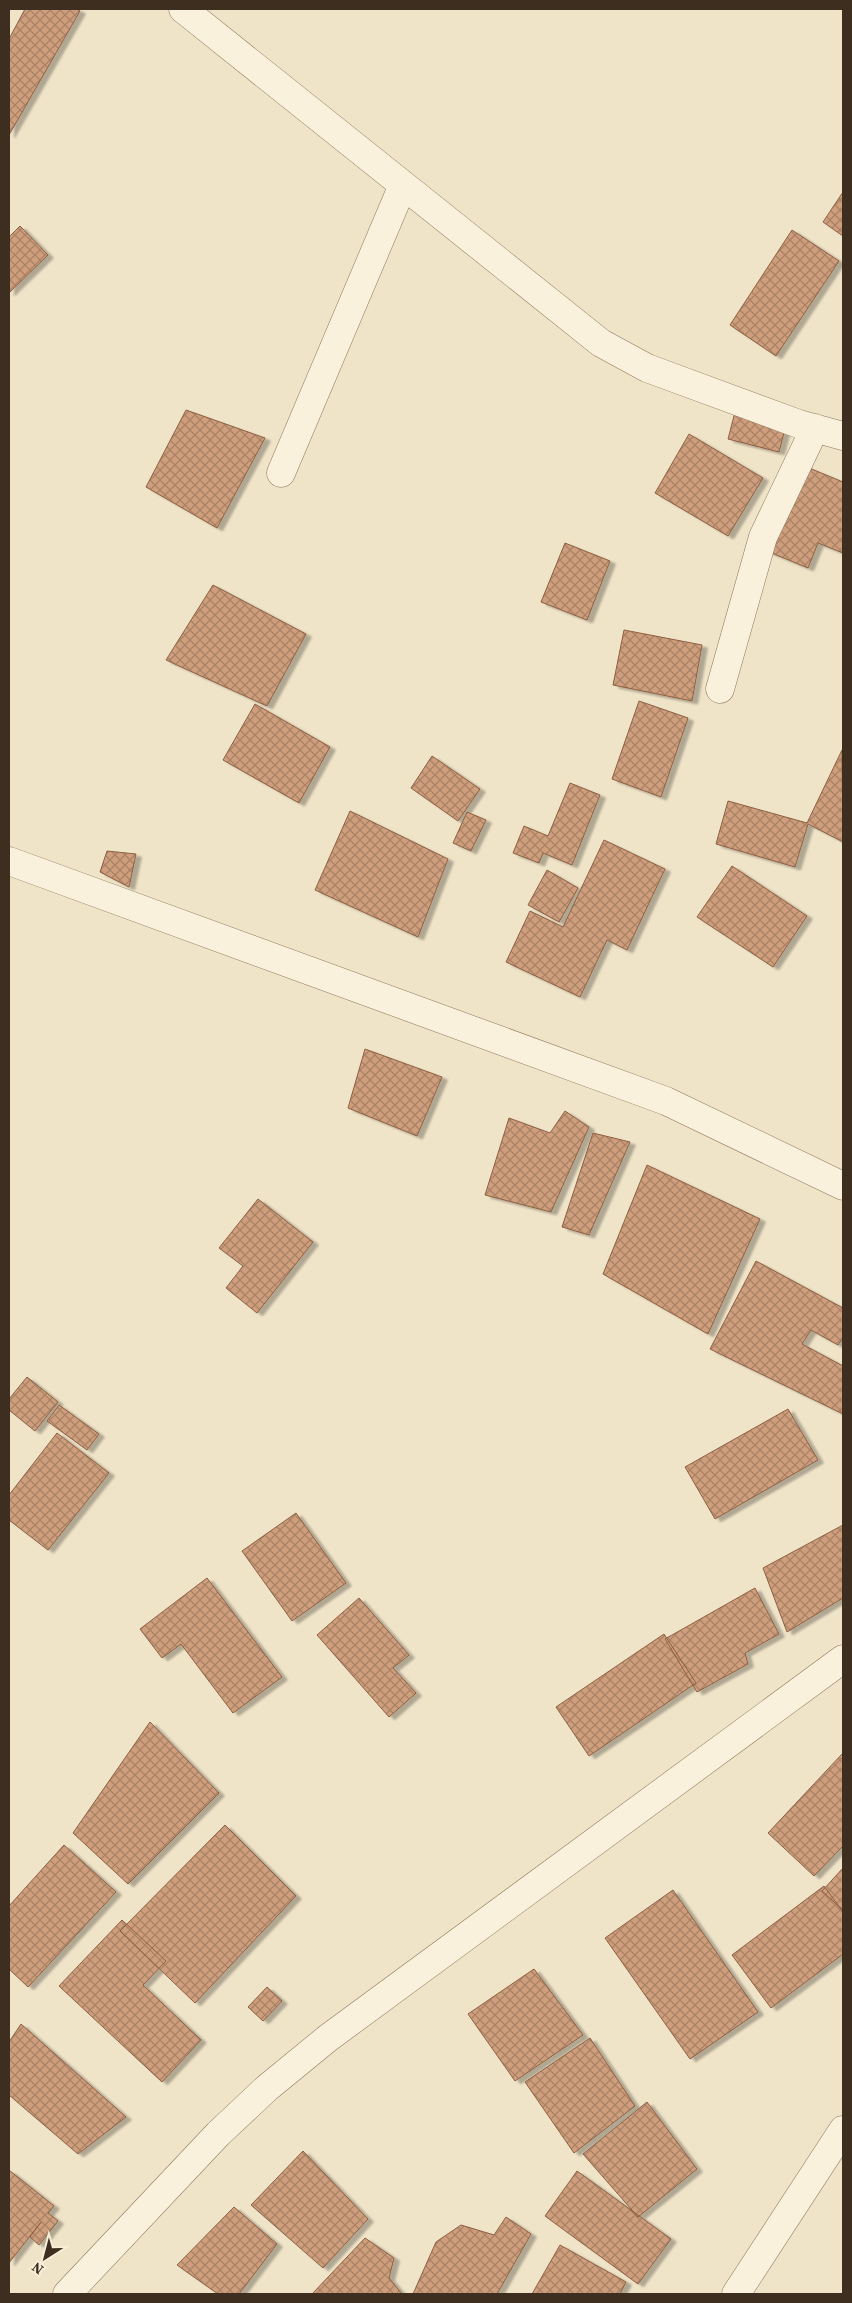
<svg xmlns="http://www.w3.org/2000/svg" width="852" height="2303" font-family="'Source Serif 4',serif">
<defs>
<pattern id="building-cross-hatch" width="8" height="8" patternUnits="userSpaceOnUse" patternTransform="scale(1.25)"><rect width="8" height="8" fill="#cf9f7d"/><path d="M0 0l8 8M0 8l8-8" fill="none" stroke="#a98266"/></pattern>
<filter id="shadow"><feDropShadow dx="5.5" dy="3" stdDeviation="1" flood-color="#0004"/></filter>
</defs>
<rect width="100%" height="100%" fill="#f0e4c8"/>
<!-- building -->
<path fill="url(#building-cross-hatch)" stroke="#8d5f41" filter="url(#shadow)" d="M25,9H77L80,11L9,135V39Z
M843,192V236L823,222Z
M20,226L48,255L9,293V237Z
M792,230L839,261L776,356L730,325Z
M186,410L265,438L217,528L146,487Z
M735,412L786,425L779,452L728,439Z
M689,434L763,478L728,536L655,493Z
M797,463L843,482V553L818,543L808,568L762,549Z
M565,543L610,561L587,620L541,602Z
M213,585L306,634L267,706L166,660Z
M624,630L702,645L692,701L613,685Z
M639,701L688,718L661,797L612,779Z
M255,704L330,747L299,803L223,760Z
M842,750L843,842L808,824L795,867L716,844L728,801L807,823Z
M432,756L480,789L458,821L411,788Z
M570,783L600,795L572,865L543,853L539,863L513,853L524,826L548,836Z
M350,811L448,859L418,937L315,890Z
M467,812L486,820L471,851L453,843Z
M604,840L665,869L627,950L607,940L580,997L506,962L530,911L563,927Z
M107,851L136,854L129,887L100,872Z
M732,866L807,916L773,967L697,917Z
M547,870L578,888L559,922L528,905Z
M365,1049L442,1077L417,1136L348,1108Z
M565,1111L589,1127L551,1212L485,1195L509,1118L550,1133Z
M593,1133L630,1142L589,1235L562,1227Z
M647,1165L760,1219L708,1334L603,1274Z
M258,1199L313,1242L257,1313L226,1288L243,1266L219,1248Z
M756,1261L843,1308V1338L838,1345L811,1330L802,1344L843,1366V1414L710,1349Z
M27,1377L58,1402L35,1431L9,1410V1399Z
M59,1405L99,1434L87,1450L47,1421Z
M788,1409L818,1460L715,1519L685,1467Z
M57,1433L109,1473L48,1550L9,1520V1495Z
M296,1513L346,1583L292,1621L242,1551Z
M843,1525V1598L787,1632L763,1568Z
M207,1578L282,1677L233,1713L181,1644L162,1658L140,1629Z
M755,1588L779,1634L745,1653L748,1664L697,1692L665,1639Z
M359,1598L409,1655L393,1668L416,1693L389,1717L317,1635Z
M664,1634L696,1683L589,1756L556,1707Z
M150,1722L219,1793L128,1884L73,1833Z
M843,1753V1846L814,1876L768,1833Z
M225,1825L296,1896L195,2003L120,1931Z
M64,1845L116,1892L28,1987L9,1969V1906Z
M843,1868V1910L822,1891Z
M824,1886L843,1912V1954L771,2008L732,1955Z
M673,1890L758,2012L690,2059L605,1938Z
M122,1920L166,1961L143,1985L201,2040L162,2082L59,1986Z
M534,1969L583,2035L515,2081L468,2014Z
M267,1987L282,2001L263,2021L248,2007Z
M21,2024L126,2117L78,2154L9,2095V2042Z
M590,2038L635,2106L574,2153L525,2082Z
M647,2102L697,2169L638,2217L583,2154Z
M303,2151L368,2219L323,2268L251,2205Z
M9,2170L54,2206L48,2213L58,2221L39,2245L30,2237L41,2222L9,2263Z
M577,2171L671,2239L638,2284L545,2216Z
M234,2207L277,2244L239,2294H218L177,2265Z
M506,2217L531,2234L497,2294H413L436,2242L461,2225L494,2235Z
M365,2238L394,2258L389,2278L402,2294H312Z
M560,2245L626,2282L620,2294H532Z"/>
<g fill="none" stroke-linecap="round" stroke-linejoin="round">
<defs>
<path id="street" d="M183,9L601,343L647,368L799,424L843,436
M281,473L403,185
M720,689L763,537L815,428
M9,861L666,1101L843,1186
M67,2294L218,2134L267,2088L328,2038L843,1659
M736,2294L843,2130"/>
</defs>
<!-- street casing -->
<use href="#street" stroke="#8d765c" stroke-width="29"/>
<!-- street -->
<use href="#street" stroke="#faf1dc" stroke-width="28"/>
</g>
<!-- border -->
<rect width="852" height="2303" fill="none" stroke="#3d2e20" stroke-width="20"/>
<!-- north arrow -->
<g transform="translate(45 2258) rotate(216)" stroke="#f7eed8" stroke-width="4" paint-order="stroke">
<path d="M0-4L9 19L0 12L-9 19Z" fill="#3d2e20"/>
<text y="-8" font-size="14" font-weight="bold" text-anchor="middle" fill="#3d2e20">N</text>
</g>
</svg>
